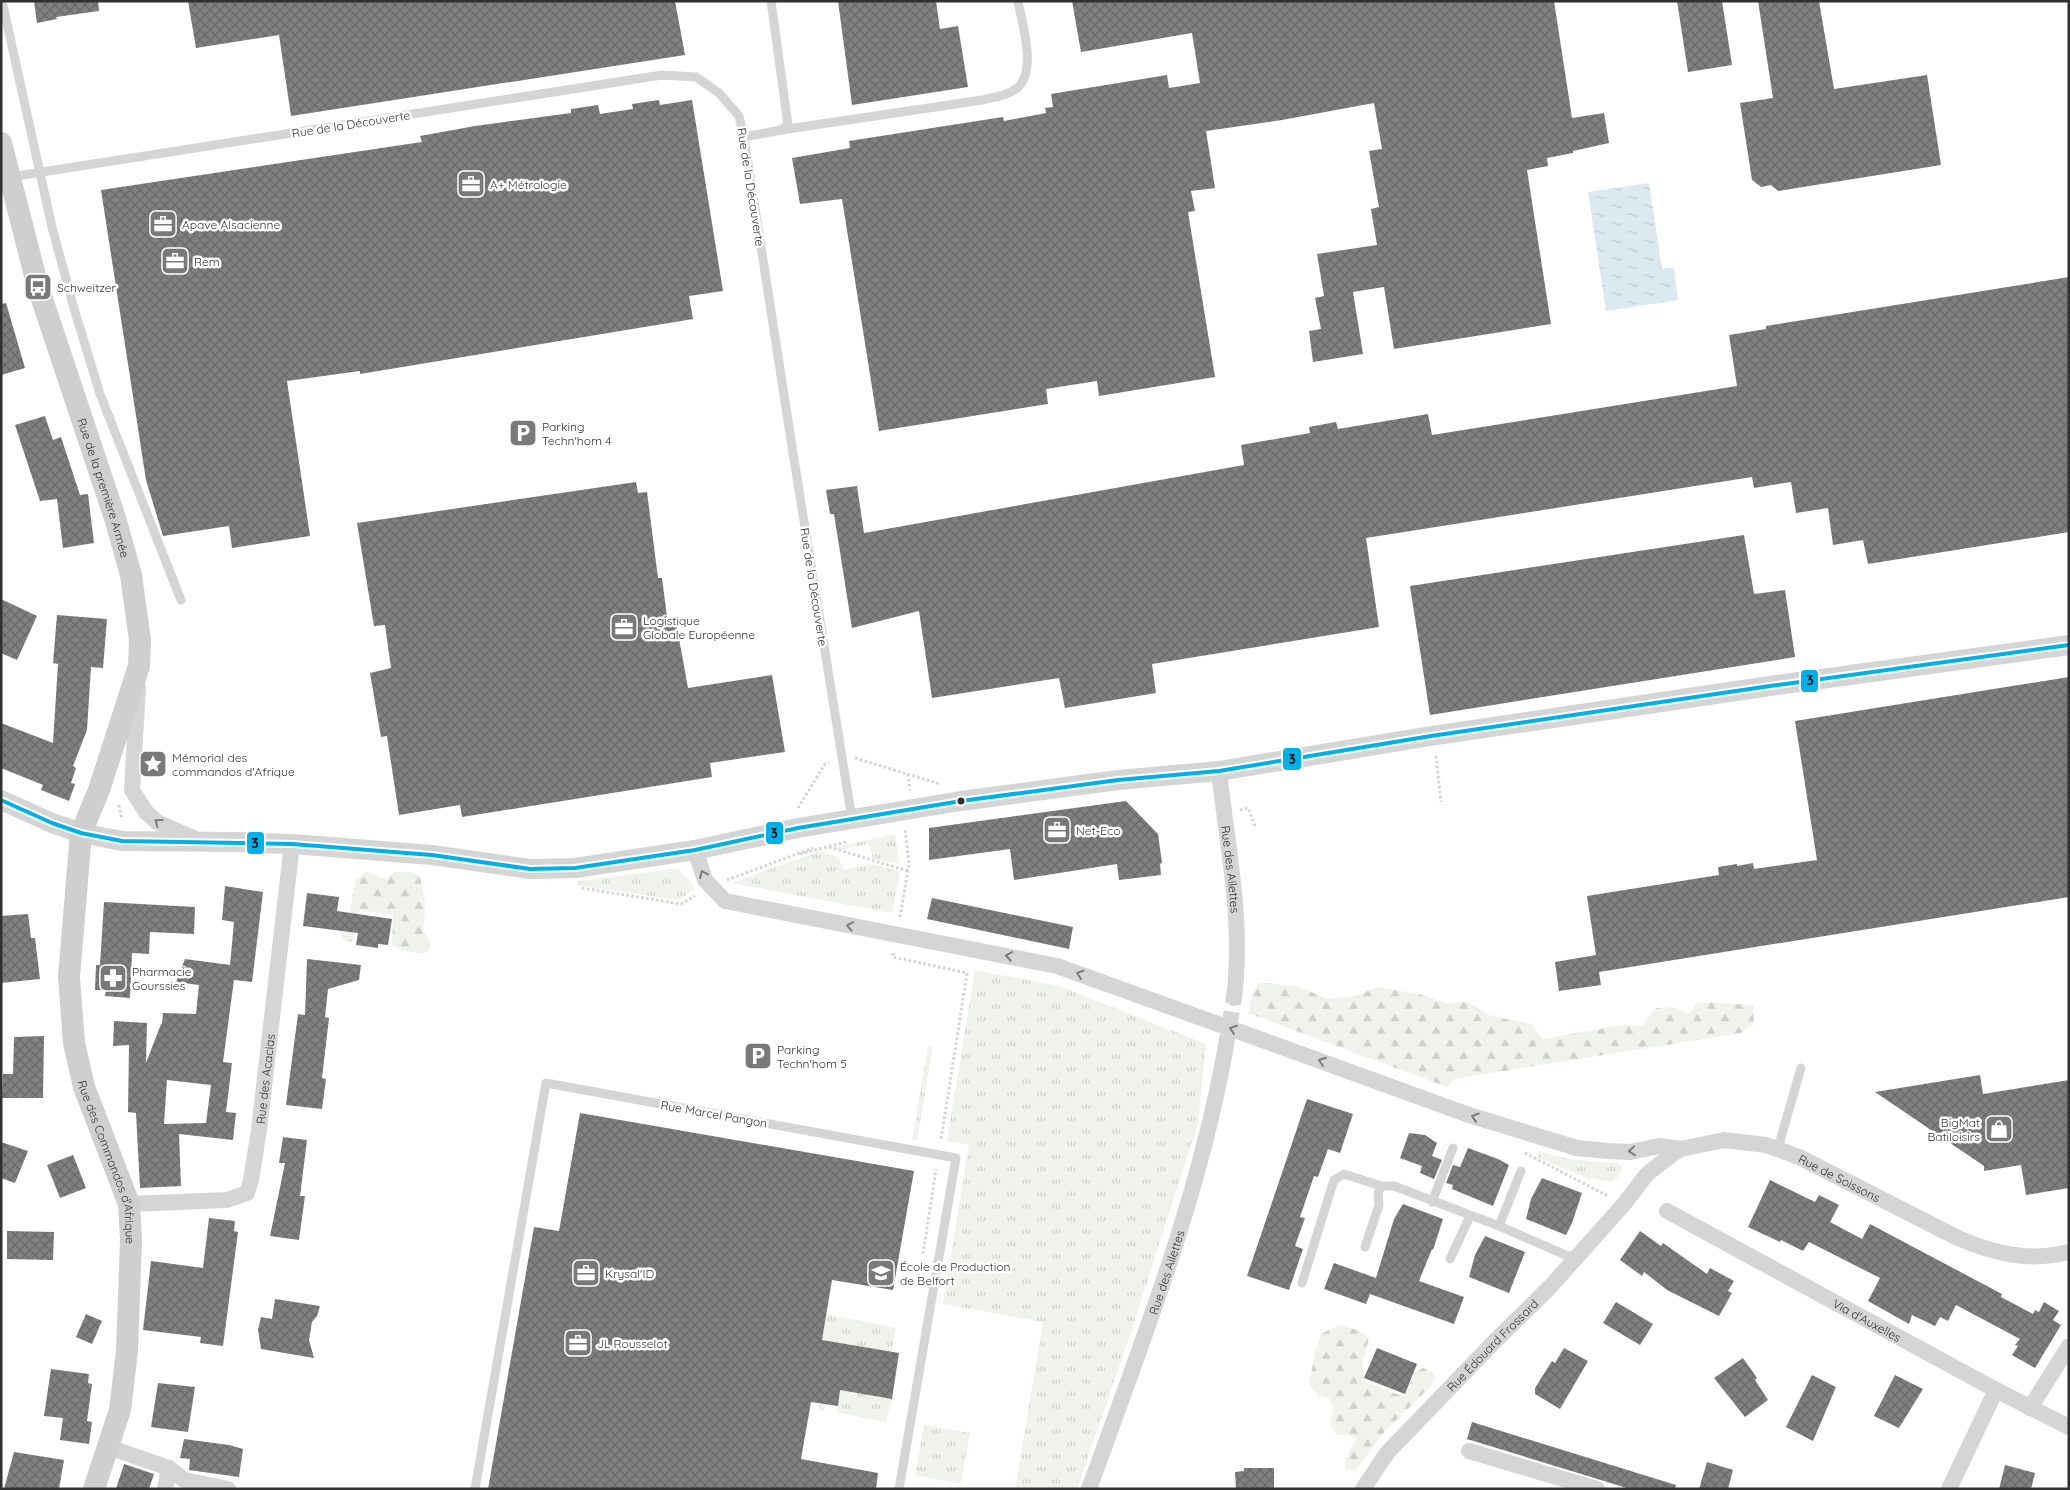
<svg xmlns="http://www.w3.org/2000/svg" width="2070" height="1490" font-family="Quicksand,sans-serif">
<defs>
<pattern id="grass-tufts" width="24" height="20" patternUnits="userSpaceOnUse" patternTransform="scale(1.25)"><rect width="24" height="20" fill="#f0f3ec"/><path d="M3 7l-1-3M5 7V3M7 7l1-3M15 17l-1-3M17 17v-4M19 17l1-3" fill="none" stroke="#ced1cb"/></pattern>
<pattern id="forest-firs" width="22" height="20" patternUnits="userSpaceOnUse" patternTransform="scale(1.25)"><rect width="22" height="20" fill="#f0f3ec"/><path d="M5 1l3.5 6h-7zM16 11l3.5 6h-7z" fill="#ced1cb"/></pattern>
<pattern id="water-ripples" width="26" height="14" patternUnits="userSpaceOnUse" patternTransform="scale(1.25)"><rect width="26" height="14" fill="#dde9f1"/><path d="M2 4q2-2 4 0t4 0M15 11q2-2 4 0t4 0" fill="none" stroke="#bec8cf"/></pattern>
<pattern id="building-cross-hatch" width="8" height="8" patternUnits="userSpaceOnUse" patternTransform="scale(1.25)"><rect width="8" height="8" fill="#808080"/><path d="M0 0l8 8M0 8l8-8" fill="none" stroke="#696969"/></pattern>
</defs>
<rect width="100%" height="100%" fill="#fff"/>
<!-- grass -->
<path fill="url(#grass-tufts)" d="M895,834L899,864L873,858L868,844L841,850L831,848Z
M820,851L839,857L843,870L872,864L900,872L892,913L732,883Z
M673,869C684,870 689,880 695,889L678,900L578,885L579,881Z
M975,970L1059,986L1206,1044L1198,1123L1131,1332L1077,1489H1015L1043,1322L943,1304L969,1145L947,1141Z
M928,1046H933L917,1141L912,1140Z
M1539,1151L1569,1159L1616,1163L1622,1166L1621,1174L1612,1182L1584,1177L1537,1157Z
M826,1314L896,1328L891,1352L822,1340Z
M822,1386L892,1399L886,1422L836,1412L839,1400L828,1398L824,1411L819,1410Z
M924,1425L970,1433L961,1484L915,1475Z"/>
<!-- forest -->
<path fill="url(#forest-firs)" d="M367,872L387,879L394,872H411L419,875C425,892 427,913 423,931L430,940L429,952C414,954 404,952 392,945L393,915L360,910L352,942L344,940L340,933L349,914L356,879Z
M1259,982L1299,987L1328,999L1355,996L1378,987L1419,994L1446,1003L1468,1002L1491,1016L1532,1024L1542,1039L1622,1025L1642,1026L1656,1008L1674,1007L1689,1014L1698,1002L1753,1005L1754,1024L1741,1033L1454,1079L1447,1087L1248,1013L1252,995Z
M1339,1325L1358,1330L1369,1338L1362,1366L1366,1382L1396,1394L1404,1395L1416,1372L1423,1368L1432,1371L1435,1377L1431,1386L1385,1431L1355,1471L1346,1470L1344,1463L1357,1438L1347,1435H1336L1330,1424L1333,1408L1329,1398L1319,1396L1309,1385L1315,1352L1321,1334Z"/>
<!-- water -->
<path fill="url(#water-ripples)" d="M1649,183L1662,269L1674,268L1678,300L1606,311L1588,192Z"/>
<!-- building -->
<path fill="url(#building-cross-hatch)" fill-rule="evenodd" d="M34,1H98L99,11L56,17L57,19L37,23Z
M188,1H675L685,55L291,116L279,35L196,48Z
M838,1H936L940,29L958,26L968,87L852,105Z
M1072,1H1554L1572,118L1604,113L1609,143L1573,151V153L1547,158L1548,166L1527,170L1551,324L1394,349L1384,287L1353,292L1363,354L1313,362L1309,331L1321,329L1315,298L1324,296L1317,254L1377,245L1371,209L1379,207L1369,151L1382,149L1374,103L1282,120L1206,131L1215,188L1191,191L1195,211L1188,212L1215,377L1099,396L1097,381L1046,389L1048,404L879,431L842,199L800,204L792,158L850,148L849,141L1003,117L1004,121L1046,113L1045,108L1053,107L1051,94L1167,75L1169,88L1200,83L1192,33L1081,52Z
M1677,1H1722L1732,65L1688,72Z
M1758,1H1819L1834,89L1927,75L1941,165L1778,191L1771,185L1761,187L1752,180L1740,103L1773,98Z
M659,100L660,105L692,100L723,291L689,296L693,319L360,374V371L287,381L310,536L232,548L229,526L163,536L146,480L101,190L422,142L420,136L475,126L571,113V109L598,105L600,114L633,109L632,104Z
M2069,277V532L1868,564L1863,540L1833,545L1828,508L1796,513L1791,482L1754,488L1752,477L1366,538L1379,627L1152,664L1156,693L1065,708L1059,678L932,698L919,611L852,628L834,514H830L826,490L857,486L864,533L1244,465L1241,445L1310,433L1309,427L1336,422L1338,429L1428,414L1432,435L1737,386L1729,335L1766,329V326Z
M6,303L25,368L1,375V304Z
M45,416L53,440L61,437L80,495L88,494L94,543L63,548L57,499L40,501L15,425Z
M636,482L638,493L647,492L658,578H662L668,624L676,622L688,688L772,675L785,752L710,763L712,777L462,817L460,805L399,815L387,736L381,737L370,673L391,668L385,625L374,626L357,523Z
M1744,535L1754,594L1785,590L1795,657L1430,715L1410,586Z
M1,599L37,616L17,660L1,653Z
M57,615L107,619L103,668L91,667L87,730L73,766L76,768L71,783L75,784L69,801L41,790L43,785L1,768V723L53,743L58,664L53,663Z
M2069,677V897L1599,972L1601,985L1559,991L1555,962L1596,955L1587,896L1719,875L1718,867L1737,864V866L1753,863L1754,869L1817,860L1795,721Z
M1126,801L1158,834L1162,863L1160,864L1161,875L1119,880L1117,864L1014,880L1010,849L929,860V828Z
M225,886L263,892L252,982L234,980L223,1062L232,1063L226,1112L236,1113L233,1140L179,1134L181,1186L140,1188L136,1113L128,1112L129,1045L113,1046L114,1021L147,1023L146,1063L161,1024H162L163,1013L196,1014L199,985L176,982L185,959L230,965L234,922L222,920ZM167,1080L211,1085L206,1123L164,1124Z
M307,893L339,897L337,911L392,919L388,945L378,944V948L356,945L358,933L303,926Z
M932,898L1073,927L1069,949L927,919Z
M104,902L195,907L194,934L150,932L149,954L132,953L130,998L105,996L106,990H95L96,965H100Z
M28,914L31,938H35L40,979L1,983V916Z
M307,959L361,965L359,980L328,989L325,1017L329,1018L322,1078L326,1079L322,1109L286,1105L298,1014L305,1015Z
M44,1036L43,1098H2L3,1074H13L14,1037Z
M1980,1075L1983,1094L2069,1080V1188L2026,1195L2021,1165L1984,1171V1166L1875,1092Z
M1307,1099L1353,1114L1340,1153L1328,1149L1318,1177L1314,1176L1300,1217L1305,1218L1295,1246L1303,1249L1289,1290L1247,1276Z
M580,1113L914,1171L893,1290L832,1280L822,1340L899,1353L892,1399L840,1390L838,1406L811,1402L801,1459L878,1473L876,1489H488L534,1227L559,1231Z
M1409,1133L1425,1135L1437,1143L1432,1156L1442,1160L1434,1179L1420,1173L1422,1166L1400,1158Z
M283,1137L307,1140L300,1196H305L299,1240L270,1236L285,1163H279Z
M1,1142L28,1151L15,1183L1,1178Z
M1468,1148L1498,1159L1509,1165L1493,1206L1452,1189L1453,1185L1446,1183L1453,1165L1460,1167Z
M73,1155L86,1188L60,1198L47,1165Z
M1542,1178L1582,1193L1572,1223L1566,1235L1526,1219L1531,1199Z
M1770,1180L1815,1202L1819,1195L1839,1205L1830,1222L1862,1239L1870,1224L2002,1294L2001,1297L2033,1314L2035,1310L2039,1312L2044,1302L2059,1311L2053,1320L2061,1325L2035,1368L2012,1355L2018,1346L2015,1345L2020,1339L1956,1305L1948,1321L1940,1317L1935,1326L1912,1315L1909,1324L1868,1301L1880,1278L1809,1242L1803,1251L1781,1240L1780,1242L1748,1227Z
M1403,1204L1443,1219L1433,1250L1432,1249L1419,1281L1464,1297L1454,1324L1370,1294L1366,1304L1324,1289L1334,1263L1376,1278L1394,1219Z
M209,1218L235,1221L234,1231L238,1232L223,1346L200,1343L201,1337L143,1330L151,1261L203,1268Z
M7,1231L54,1232L53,1260L7,1259Z
M1640,1231L1661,1246L1663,1243L1707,1274L1710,1268L1734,1281L1728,1291L1732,1293L1719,1316L1667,1290L1644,1272L1642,1276L1620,1260Z
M1485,1236L1525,1252L1509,1293L1469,1277L1475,1255Z
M275,1299L320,1306L317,1316L312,1322L309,1340L314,1358L261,1349L258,1330L261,1317L272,1319Z
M1616,1302L1653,1324L1640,1345L1603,1323Z
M86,1314L102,1321L92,1344L76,1337Z
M1377,1348L1417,1364L1405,1394L1364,1378Z
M1564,1348L1588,1361L1560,1409L1535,1394V1388L1552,1361L1555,1363Z
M1743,1358L1757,1378L1755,1380L1768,1400L1745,1417L1714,1378Z
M51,1369L89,1374L88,1383L92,1384L87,1421L92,1422L89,1444L60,1440L63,1418L44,1416Z
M1812,1375L1836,1387L1813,1441L1786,1427Z
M1895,1375L1923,1389L1899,1428L1874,1416Z
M158,1383L195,1387L188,1432L151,1427Z
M1472,1422L1676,1485L1675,1489H1630L1467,1439Z
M184,1439L229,1445L243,1449L239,1477L189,1470L190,1459L180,1458Z
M14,1452L64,1460L59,1489H4Z
M1707,1462L1733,1470L1728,1489H1699Z
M124,1464L154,1474L149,1489H116Z
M2005,1465L2035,1473L2031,1489H1999Z
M1244,1468H1274V1489H1236L1235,1472L1244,1471Z"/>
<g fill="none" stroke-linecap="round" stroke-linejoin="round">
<!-- minor-tunnel -->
<path stroke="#d6d6d6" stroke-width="16" stroke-dasharray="16 8" stroke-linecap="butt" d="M1225,1051L1234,998"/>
<!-- path -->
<path stroke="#d4d4d4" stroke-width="3" stroke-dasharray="2.5 2.5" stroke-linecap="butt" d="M1436,756L1441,802
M855,758L940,784
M908,774L910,790
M119,805L122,820
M798,808L825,764L829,763
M1240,810L1248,808L1255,826
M829,847L908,871
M800,854L846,842
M727,880L813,848
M582,888L681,904L695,896
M900,917L909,863L905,829
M893,953V957L967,973L941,1140
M1525,1153L1608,1196
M923,1254L936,1169"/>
<!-- service -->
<path stroke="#d5d5d5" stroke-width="9" d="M2,1L52,227L73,305L100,394L181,600
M781,130L982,100C994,97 1013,95 1021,84C1035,65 1022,23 1018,1
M744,137L781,130L788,125L771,1
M10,177L662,75L696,77L719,93L739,116L744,137L793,453L852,819
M1778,1148L1801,1068
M1432,1202L1453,1148
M1499,1226L1521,1171
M1365,1247L1379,1205L1378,1194L1381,1186
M1450,1259L1470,1216
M1302,1283L1334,1180L1344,1174L1381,1186H1394L1499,1226L1575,1259
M475,1489L546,1083L956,1158L899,1489"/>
<!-- minor -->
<g stroke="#d5d5d5" stroke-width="16">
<path d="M138,687L132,790L146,812L157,822L198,840"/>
<path id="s1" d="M1219,771C1227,846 1244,922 1234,998"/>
<path d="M695,850L705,880L725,901L1057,966"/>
<path d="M1279,1046L1469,1115L1577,1148L1608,1151L1630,1152L1660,1146L1681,1149"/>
<path id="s2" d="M129,1204L227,1200L247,1193L251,1180L259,1130L292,844"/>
<path id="s3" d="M1667,1211L1996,1390L2069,1427"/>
<path d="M2030,1408L2069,1346"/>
<path d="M108,1449L117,1450L169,1468"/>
<path d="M1469,1451L1597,1489"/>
<path d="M165,1489L169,1468L184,1480L228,1489"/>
<path id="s4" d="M1089,1489C1141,1345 1198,1201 1225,1051"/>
<path id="s5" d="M1363,1489L1387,1453L1495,1341L1550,1287L1624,1204L1647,1174L1674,1153L1681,1149L1724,1140L1766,1145L1799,1157L1958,1238C1995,1254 2029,1262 2069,1252"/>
<path d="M1949,1489L1996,1390"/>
</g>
<!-- tertiary -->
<path stroke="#d5d5d5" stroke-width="20" d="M1,800L52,823L81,833L122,841L234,842L292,844L432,855L530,869L575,868L695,850L798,828L961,801L1118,780L1219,771L1431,736L1770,686L2069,645"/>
<!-- secondary -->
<path stroke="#cfcfcf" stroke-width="22" id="s6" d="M1,143L38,287L115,518L131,575L140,640L139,666L99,790L81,833L69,977L74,1043L84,1087L129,1204L131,1240L127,1351L120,1410L94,1489"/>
<!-- minor-bridge -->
<path stroke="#d5d5d5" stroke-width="16" d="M1057,966L1279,1046"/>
<defs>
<path id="bus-1" d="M1,800L52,823L81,833L122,841L292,844L432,855L530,869L575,868L695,850L798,828L961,801L1118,780L1219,771L1431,736L1770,686L2069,645"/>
</defs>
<!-- bus-1 casing -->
<use href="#bus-1" stroke="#fff" stroke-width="8"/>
<!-- bus-1 -->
<use href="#bus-1" stroke="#00b1e9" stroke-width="4"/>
</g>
<!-- one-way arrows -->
<defs><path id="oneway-chevron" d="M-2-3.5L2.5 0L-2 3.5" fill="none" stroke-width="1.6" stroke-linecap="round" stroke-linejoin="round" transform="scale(1.25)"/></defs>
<g stroke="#7b7b7b">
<use href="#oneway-chevron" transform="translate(158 822) rotate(-144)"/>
<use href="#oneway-chevron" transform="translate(703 874) rotate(-115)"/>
<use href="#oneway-chevron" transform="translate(850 926) rotate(-169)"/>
<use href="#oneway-chevron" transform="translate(1009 956) rotate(-170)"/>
<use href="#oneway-chevron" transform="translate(1080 974) rotate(-161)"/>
<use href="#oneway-chevron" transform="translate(1233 1029) rotate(-160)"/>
<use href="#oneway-chevron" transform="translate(1322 1061) rotate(-160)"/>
<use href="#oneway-chevron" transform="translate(1475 1117) rotate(-163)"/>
<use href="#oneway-chevron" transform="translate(1632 1151) rotate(174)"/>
</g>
<!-- icons -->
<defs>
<symbol id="office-square" viewBox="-11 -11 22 22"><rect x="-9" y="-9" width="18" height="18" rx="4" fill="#797979" stroke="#fff"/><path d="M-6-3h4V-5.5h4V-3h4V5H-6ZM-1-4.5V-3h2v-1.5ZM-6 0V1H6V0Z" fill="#fff"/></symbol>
<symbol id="bus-square" viewBox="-11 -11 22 22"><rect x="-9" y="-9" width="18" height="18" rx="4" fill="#797979" stroke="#fff"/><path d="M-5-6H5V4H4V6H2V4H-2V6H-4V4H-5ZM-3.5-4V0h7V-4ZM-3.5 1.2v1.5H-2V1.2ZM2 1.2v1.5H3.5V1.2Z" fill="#fff"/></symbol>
<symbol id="parking-square" viewBox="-11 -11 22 22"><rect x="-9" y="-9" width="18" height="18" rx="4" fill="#797979" stroke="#fff"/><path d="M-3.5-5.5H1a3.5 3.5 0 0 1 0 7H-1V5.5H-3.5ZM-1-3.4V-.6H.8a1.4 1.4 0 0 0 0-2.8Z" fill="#fff"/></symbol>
<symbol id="sight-square" viewBox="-11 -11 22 22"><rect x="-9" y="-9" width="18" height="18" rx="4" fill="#797979" stroke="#fff"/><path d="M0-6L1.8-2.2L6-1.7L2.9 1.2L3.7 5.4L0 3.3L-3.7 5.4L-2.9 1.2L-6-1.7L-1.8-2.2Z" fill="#fff"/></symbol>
<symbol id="pharmacy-square" viewBox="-11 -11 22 22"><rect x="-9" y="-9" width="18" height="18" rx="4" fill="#797979" stroke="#fff"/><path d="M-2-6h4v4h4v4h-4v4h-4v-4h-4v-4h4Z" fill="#fff"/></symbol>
<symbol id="shop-square" viewBox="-11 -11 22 22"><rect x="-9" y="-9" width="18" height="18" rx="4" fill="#797979" stroke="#fff"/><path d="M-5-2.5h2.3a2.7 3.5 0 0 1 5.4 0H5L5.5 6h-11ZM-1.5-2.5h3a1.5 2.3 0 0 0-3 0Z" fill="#fff"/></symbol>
<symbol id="school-square" viewBox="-11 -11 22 22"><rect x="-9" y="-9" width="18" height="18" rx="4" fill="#797979" stroke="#fff"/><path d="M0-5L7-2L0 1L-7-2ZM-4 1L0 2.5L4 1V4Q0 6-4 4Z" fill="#fff"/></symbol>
</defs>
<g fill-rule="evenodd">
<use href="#office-square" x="455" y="168" width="32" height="32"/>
<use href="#office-square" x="147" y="208" width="32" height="32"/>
<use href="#office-square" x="159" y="245" width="32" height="32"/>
<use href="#bus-square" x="22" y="271" width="32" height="32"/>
<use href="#parking-square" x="507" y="417" width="32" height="32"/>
<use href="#office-square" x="608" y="611" width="32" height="32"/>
<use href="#sight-square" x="137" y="748" width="32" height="32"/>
<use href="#office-square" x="1041" y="814" width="32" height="32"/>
<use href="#pharmacy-square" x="97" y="962" width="32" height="32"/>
<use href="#parking-square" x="742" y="1040" width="32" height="32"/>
<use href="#shop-square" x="1983" y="1113" width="32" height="32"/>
<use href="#office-square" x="570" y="1257" width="32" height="32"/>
<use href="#school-square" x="865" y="1257" width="32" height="32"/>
<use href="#office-square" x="562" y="1327" width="32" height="32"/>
</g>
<!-- markers -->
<circle fill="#313131" stroke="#fff" stroke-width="2" cx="961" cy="801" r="4.5"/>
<g text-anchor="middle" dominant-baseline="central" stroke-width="5" stroke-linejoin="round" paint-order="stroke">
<!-- street labels -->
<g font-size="12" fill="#313131" stroke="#fff">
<text transform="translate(351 124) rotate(-9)">Rue de la Découverte</text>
<text transform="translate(751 187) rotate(81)">Rue de la Découverte</text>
<text stroke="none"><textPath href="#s6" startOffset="360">Rue de la première Armée</textPath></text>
<text transform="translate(814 587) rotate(81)">Rue de la Découverte</text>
<text stroke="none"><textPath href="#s1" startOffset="99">Rue des Ailettes</textPath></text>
<text stroke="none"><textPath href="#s2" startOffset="235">Rue des Acacias</textPath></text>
<text transform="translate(714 1114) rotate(10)">Rue Marcel Pangon</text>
<text stroke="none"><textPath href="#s6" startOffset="1055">Rue des Commandos d'Afrique</textPath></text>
<text stroke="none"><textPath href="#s5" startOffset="634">Rue de Soissons</textPath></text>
<text stroke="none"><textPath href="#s4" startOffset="230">Rue des Ailettes</textPath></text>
<text stroke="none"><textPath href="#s3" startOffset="228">Via d'Auxelles</textPath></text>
<text stroke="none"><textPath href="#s5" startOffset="194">Rue Édouard Frossard</textPath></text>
</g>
<!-- poi labels -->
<g font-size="12" fill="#313131" stroke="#fff" text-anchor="start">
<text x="490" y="184">A+ Métrologie</text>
<text x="182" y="224">Apave Alsacienne</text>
<text x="194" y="261">Rem</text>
<text x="57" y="287">Schweitzer</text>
<text x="542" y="426">Parking<tspan x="542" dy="14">Techn'hom 4</tspan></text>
<text x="643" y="620">Logistique<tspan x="643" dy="14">Globale Européenne</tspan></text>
<text x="172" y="757">Mémorial des<tspan x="172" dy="14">commandos d'Afrique</tspan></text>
<text x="1076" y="830">Net-Eco</text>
<text x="132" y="971">Pharmacie<tspan x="132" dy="14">Gourssies</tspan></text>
<text x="777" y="1049">Parking<tspan x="777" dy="14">Techn'hom 5</tspan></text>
<text x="1980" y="1122" text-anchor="end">BigMat<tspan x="1980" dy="14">Batiloisirs</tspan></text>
<text x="900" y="1266">École de Production<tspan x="900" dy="14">de Belfort</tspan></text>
<text x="605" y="1273">Krysal'ID</text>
<text x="597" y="1343">JL Rousselot</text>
</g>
</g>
<g stroke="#fff" stroke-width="2">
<rect x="1800" y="669" width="19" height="24" rx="5" fill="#00b1e9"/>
<rect x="1282" y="747" width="20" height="24" rx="5" fill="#00b1e9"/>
<rect x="765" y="821" width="19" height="24" rx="5" fill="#00b1e9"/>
<rect x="246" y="831" width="19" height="24" rx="5" fill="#00b1e9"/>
</g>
<g font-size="14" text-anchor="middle" font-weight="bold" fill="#111">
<text x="1810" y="685">3</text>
<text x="1292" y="764">3</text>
<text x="774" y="838">3</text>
<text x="255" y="848">3</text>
</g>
<!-- border -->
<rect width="2070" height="1490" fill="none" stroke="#313131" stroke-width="5"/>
</svg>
